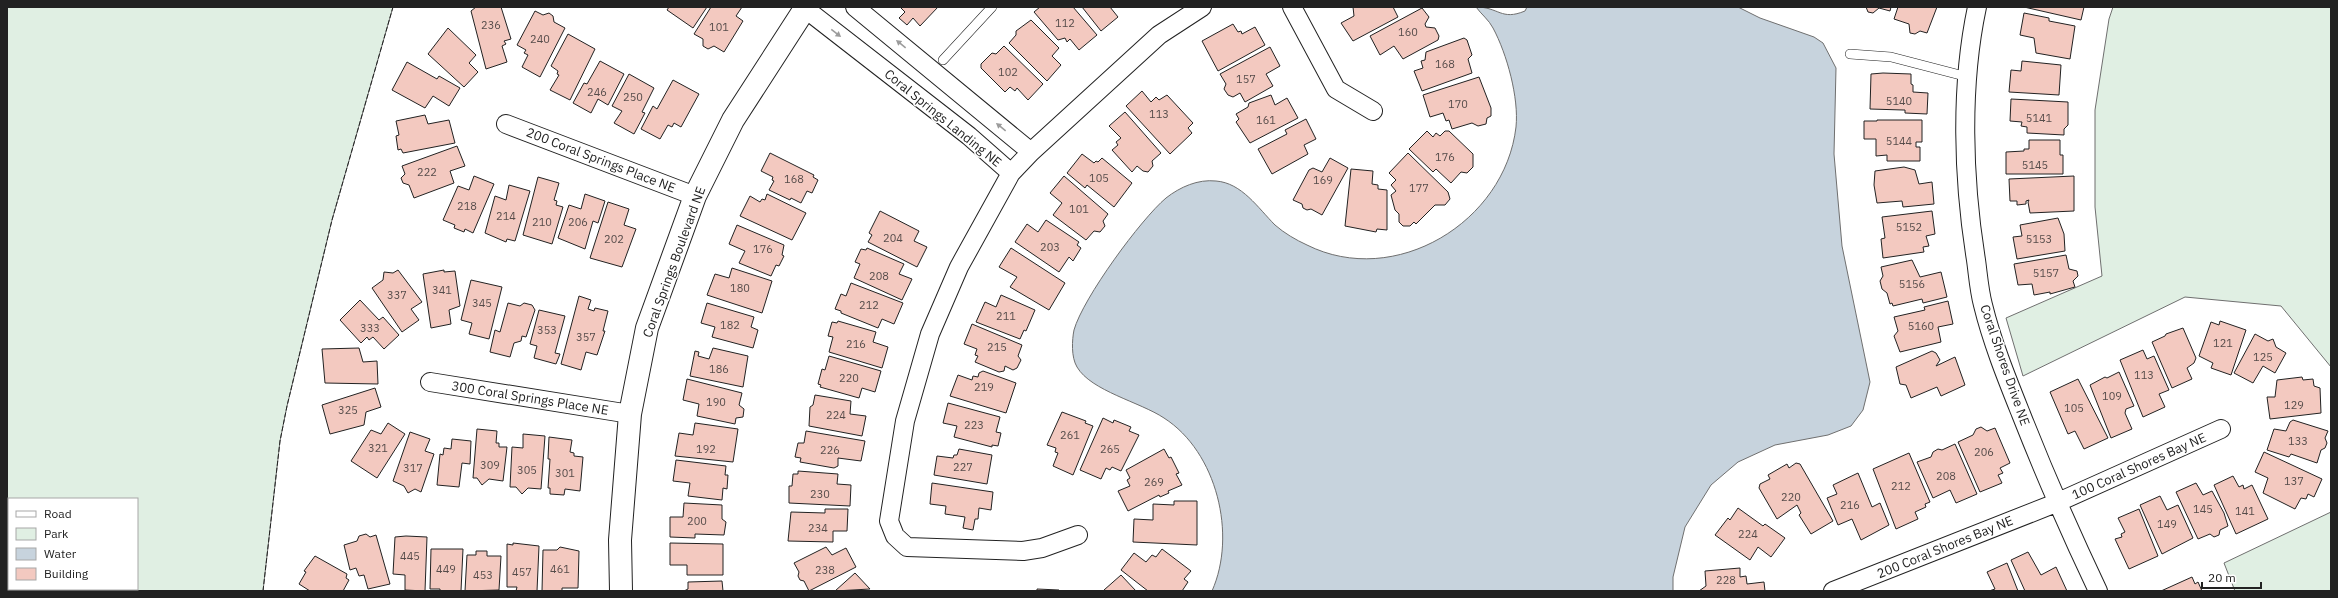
<svg xmlns="http://www.w3.org/2000/svg" width="2338" height="598" font-family="'IBM Plex Sans',sans-serif">
<rect width="100%" height="100%" fill="#fff"/>
<!-- green -->
<path fill="#e0efe3" stroke="#6f6f6f" fill-rule="evenodd" d="M7,7H393L332,220L287,406L280,441L263,591H7ZM9,499H137V589H9Z
M2113,7H2331V367L2281,306L2185,297L2023,376L2006,318L2102,276L2095,207V110L2109,19Z
M2331,512V591H2235L2224,563Z"/>
<!-- water -->
<path fill="#c7d3dd" stroke="#6f6f6f" d="M1476,7C1499,7 1501,21 1525,11L1527,7H1738L1760,18L1814,37L1823,43L1836,68L1834,154L1842,246L1870,382L1863,410L1851,426L1828,435L1775,445L1738,462L1711,485L1685,527L1673,577V591H1212C1237,535 1217,452 1164,418C1140,402 1091,391 1077,367C1071,357 1072,340 1074,330C1083,298 1141,219 1166,198C1180,187 1198,179 1216,181C1242,183 1258,208 1275,225C1284,233 1296,240 1307,245C1395,289 1505,222 1516,127C1519,98 1507,54 1493,28C1489,20 1481,14 1476,7Z"/>
<!-- building -->
<path fill="#f3c9c0" stroke="#222" d="M476,7H501L511,39L504,41L506,44L502,46L507,62L486,69L471,11Z
M669,7H707L693,28L667,10Z
M711,7H742L736,16L743,21L724,52L714,46L708,49L703,46V39L694,34Z
M900,7H938L920,26L913,18L907,25L899,18L905,12Z
M1040,7H1073L1097,35L1079,50L1070,39L1067,42L1065,38L1058,40L1034,12Z
M1082,7H1110L1118,17L1101,31Z
M1353,7H1393L1398,17L1353,41L1341,23L1354,16Z
M1866,7H1891L1890,11L1879,8L1873,13L1868,12Z
M1898,7H1937L1927,33L1920,31L1915,34L1910,33L1909,24L1894,19Z
M2024,7H2084L2081,20Z
M1422,8L1429,17L1425,24L1426,27L1435,28L1439,36L1438,40L1403,59L1394,46L1380,55L1370,36Z
M535,11L543,15L549,13L553,16L554,22L565,28L540,77L522,67L528,55L524,53L526,50L517,45Z
M2024,13L2049,18V21L2075,26L2070,59L2036,53L2034,38L2020,35Z
M1031,20L1059,48L1052,56L1061,65L1047,81L1009,43L1016,35V31Z
M1233,24L1238,32L1241,31L1242,34L1255,27L1265,45L1218,71L1202,41Z
M448,28L476,55L469,63L478,72L464,87L428,54Z
M568,34L595,49L570,100L550,90L559,75L557,74L558,71L551,66Z
M1464,38L1467,40L1472,55L1468,59L1472,73L1422,91L1414,71L1423,68L1421,61L1425,60L1426,52Z
M1004,46L1043,84L1028,100L1017,88L1015,91L1010,87L1005,92L981,68V64L992,53L996,54Z
M1270,47L1280,66L1266,74L1273,86L1245,102L1240,93L1233,97L1228,95L1224,89L1226,84L1220,74Z
M600,61L624,74L608,105L598,99L591,113L573,103L584,83L587,84Z
M2022,61L2061,65L2059,95L2009,92L2011,70L2021,71Z
M407,62L437,79L439,76L460,88L449,106L433,96L425,108L392,90Z
M1883,73L1911,74V84L1913,85V92L1928,93L1927,114L1905,113V110H1903L1870,109L1871,74Z
M629,74L654,88L642,112L645,113L634,134L614,123L622,111L612,106Z
M1479,77L1491,108V116L1487,118L1486,124L1478,126L1472,123L1452,129L1449,120L1446,121L1443,113L1430,117L1423,95Z
M673,80L699,94L681,127L674,123L672,127L668,125L660,139L641,129L653,106L657,109Z
M1142,91L1151,102L1156,97L1159,100L1167,95L1193,123L1188,128L1192,133L1170,154L1126,106Z
M1271,95L1275,105L1287,98L1298,118L1250,143L1236,122L1239,119L1236,114L1248,107L1249,103Z
M2011,99L2068,102V125L2064,129V135L2027,133V127L2021,126L2022,122L2010,121Z
M1125,112L1161,153L1152,161L1153,166L1148,172L1143,171L1137,166L1132,172L1112,150L1118,145L1116,142L1121,138L1109,126Z
M425,115L428,124L449,120L455,143L403,153L401,149L398,150L396,136L399,135L396,121Z
M1306,119L1316,139L1304,145L1308,154L1272,174L1258,149L1287,134L1285,130Z
M1877,120H1922V142H1916V147H1920V161H1887V155L1876,156V139H1864V121H1877Z
M1427,131L1433,137L1436,133L1440,136L1445,131H1449L1473,154V167L1467,173L1461,172L1451,183L1436,169L1433,172L1409,149Z
M2029,140H2060V155H2063V174H2006V152L2024,151V149H2029Z
M457,146L465,166L450,171L454,183L414,198L409,185L403,183L401,178L405,174L402,166Z
M770,153L814,175L813,177L818,180L812,193L807,191L801,203L791,198L790,200L769,190L774,181L772,180L773,177L761,171Z
M1408,153L1448,192L1450,199L1445,205H1435L1416,224L1414,222L1410,226H1403L1399,222V214L1395,210L1391,195L1396,191L1391,185L1396,180L1389,173Z
M1082,154L1094,163L1096,161L1098,162L1102,158L1132,183L1114,207L1087,185L1085,188L1067,173Z
M1330,158L1348,168L1322,215L1311,209L1307,210L1303,208L1302,204L1293,200L1309,170L1313,168L1322,172Z
M1904,167L1915,170L1919,184L1932,182L1934,204L1903,207L1902,201L1877,203L1874,185L1875,171Z
M1351,169L1373,171L1372,184L1378,185V189L1387,190V230L1377,229L1376,232L1345,226Z
M474,176L494,184L473,233L465,229L464,232L454,228L455,225L443,220L458,186L469,190Z
M1064,176L1108,214L1103,221L1105,226L1100,232L1094,231L1086,240L1053,215L1062,203L1050,193Z
M2074,176V211L2030,213L2028,202L2029,200L2026,201V204L2017,205V201H2010L2009,179Z
M538,177L559,183L554,200L557,201L556,205L563,207L552,244L523,235Z
M509,185L530,191L515,241L507,239L506,242L485,233L495,196L506,200Z
M585,194L605,201L598,223L593,221L585,249L558,238L569,205L581,209Z
M767,194L806,213L792,240L740,216L750,196L760,202L762,199L765,200Z
M608,202L629,209L624,225L636,229L622,267L590,258Z
M880,211L919,231L914,241L927,247L917,267L868,242L872,235L869,233Z
M1932,211L1935,234L1926,236L1929,246L1923,247L1924,252L1883,258L1881,239L1885,238L1882,217Z
M2058,218L2064,234L2065,251L2017,259L2013,237L2022,236L2020,225Z
M1046,220L1079,242L1077,245L1081,248L1073,261L1069,257L1059,272L1015,242L1027,224L1038,232Z
M737,225L784,245L782,255L784,256L779,266L776,265L771,276L739,263L745,251L729,244Z
M867,248L904,264L899,274L912,279L902,300L854,278L860,264L855,262L861,249L866,250Z
M1011,248L1065,283L1049,310L1010,287L1017,277L999,267Z
M2066,255L2069,269L2077,271L2078,276L2073,281L2075,287L2050,294V292L2034,295L2032,284L2018,285L2014,264Z
M1912,260L1920,277L1941,272L1947,297L1923,303L1922,299L1893,306L1892,303L1890,304L1887,293L1882,289L1880,281L1883,276L1881,267Z
M732,268L772,281L762,313L707,295L715,274L729,278Z
M398,270L422,302L411,309L419,320L402,332L372,288L383,280L384,272L393,273Z
M444,270V272L455,271L460,306L449,310L451,324L431,328L423,274Z
M471,280L502,287L489,339L469,334L472,323L461,320Z
M851,283L903,303L894,324L882,319L878,328L841,313V311L835,309L841,294L846,296Z
M1001,295L1035,310L1026,331L1024,330L1020,339L976,322L985,302L996,307Z
M579,296L591,300L588,309L594,311L595,308L608,311L603,331H605L597,355L586,352L581,370L561,364Z
M360,300L379,320L383,317L399,335L384,349L373,337L369,340L367,337L361,343L340,320Z
M1948,301L1953,324L1938,327L1941,342L1900,352L1894,336L1898,331L1894,317L1925,310L1924,307Z
M508,303L520,306L524,303L532,305L535,310L526,337L522,336L521,341L514,343L510,357L490,352L495,330L500,332Z
M707,303L754,317L751,327L758,330L753,348L712,337L715,327L701,323Z
M539,310L565,316L555,353L560,354L556,364L534,358L537,346L530,344Z
M838,321L876,332L873,342L888,347L882,368L829,352L833,337L828,336L832,322L837,323Z
M2220,321L2246,330L2231,375L2211,368L2213,363L2199,356L2211,322L2219,325Z
M972,324L1022,345L1018,356L1021,360L1017,368L1013,370L1005,366L1004,371L999,372L975,362L978,356L975,355L977,349L964,344Z
M2183,328L2196,358L2194,363L2187,368L2192,379L2172,388L2152,342L2165,336L2166,334Z
M2255,334L2268,341L2273,339L2276,347L2286,353L2275,373L2263,366L2253,383L2234,373Z
M359,348L363,362L377,361L378,384L325,383L322,349Z
M713,348L748,356L743,387L690,376L695,351L699,352L698,356L709,359Z
M2143,350L2147,359L2154,356L2169,390L2159,394L2165,407L2143,417L2120,360Z
M1932,351L1936,353L1940,360L1936,366L1955,357L1965,385L1941,396L1937,387L1911,398L1906,385L1900,384L1896,367Z
M829,356L881,371L875,392L862,388L859,398L820,387L821,385L818,384L822,369L825,370Z
M983,371L1016,383L1006,413L950,396L958,375L972,380L973,376L978,377L979,373Z
M2119,372L2134,406L2126,409L2125,413L2132,429L2111,438L2090,385L2105,377L2107,378Z
M2302,377L2303,380L2313,379L2314,386L2320,388L2321,413L2270,419L2267,397H2275L2277,380Z
M687,379L742,393L739,405L744,409L743,417L736,418L735,424L697,416L699,404L683,400Z
M2078,379L2108,438L2084,449L2075,431L2068,434L2050,392Z
M375,388L381,407L366,412L364,425L330,434L322,405Z
M815,395L851,401L850,414L866,416L862,436L809,426L810,407L813,405Z
M948,403L1000,417L996,432L1001,433L998,446L992,445V447L954,437L957,426L943,423Z
M1062,412L1086,421L1085,423L1093,426L1073,475L1053,466L1058,453L1055,452L1056,448L1047,445Z
M1103,418L1113,423L1114,420L1131,427L1129,431L1139,435L1121,471L1112,467L1110,470L1106,468L1101,479L1080,470Z
M2293,420L2328,431L2325,438L2327,443L2325,448L2321,450L2317,463L2291,454L2289,457L2267,450L2274,429L2286,431L2290,422Z
M388,423L405,434L377,478L351,461L371,430L381,434Z
M695,423L738,429L733,462L675,456L679,433L693,435Z
M1981,427L1987,431L1995,428L2010,463L2000,468L2003,473L1998,475L2002,483L1980,492L1958,442L1973,435L1976,429Z
M477,429L497,431L496,443H499V447H507L503,481L489,479L482,485L477,478H473Z
M806,431L865,441L861,461L838,458V466L834,468L800,462L801,458L795,457L798,443H804Z
M410,432L430,439L425,451L434,454L421,492L415,489L408,493L404,486L393,481Z
M523,434L545,436L541,489L528,488L522,494L516,487H510L512,447L523,448Z
M549,437L572,440L570,452L574,453V456L583,457L580,491L565,489L564,495L550,494V488H548L550,459H548Z
M452,439L471,441L470,464L462,463L459,487L437,485L440,454L443,455L444,448L451,449Z
M1955,444L1977,494L1956,503L1950,490L1933,498L1917,462L1931,457L1933,452L1938,449L1942,450Z
M959,449L992,455L987,484L934,475L937,456L953,458L954,455H957Z
M1164,449L1169,458L1171,457L1179,473L1176,474L1182,485L1168,491L1169,493L1160,497L1159,495L1128,511L1118,491L1130,486L1127,480L1130,478L1126,470Z
M2264,452L2322,479L2314,497L2308,494L2306,499L2301,498L2295,509L2263,493L2268,478L2255,472Z
M1909,453L1930,502L1925,504L1926,507L1915,512L1918,519L1896,529L1873,469Z
M676,460L726,466L725,475H728L727,489L723,488L722,500L688,496L690,483L673,481Z
M1796,463L1800,464L1833,521L1811,534L1799,515L1801,513L1797,505L1777,519L1759,488L1760,484L1770,479L1768,475L1787,464L1789,468Z
M798,471L838,474L837,484L851,485L850,506L789,503V486H792L793,474H798Z
M1858,473L1872,507L1880,503L1889,525L1861,540L1852,519L1838,525L1827,498L1837,494L1833,485Z
M2233,476L2239,487L2243,485L2244,489L2252,485L2268,519L2236,534L2214,485Z
M932,483L993,492L991,510L979,508L978,519H975L973,530L963,528L965,517L945,514L946,506L930,504Z
M2196,483L2203,495L2212,491L2224,513L2228,526L2220,530L2219,535L2214,537L2210,534L2198,539L2176,492Z
M2160,496L2167,510L2178,505L2193,538L2162,554L2140,505Z
M1174,501H1197V545L1133,542L1134,519L1153,520V504L1174,505Z
M684,503L722,505V519L726,522L724,535L695,534V538L670,537V517H683Z
M1738,508L1763,526L1765,524L1785,538L1771,557L1758,547L1750,560L1715,535L1728,518L1730,520Z
M825,509H848L847,531H833V542L788,541L791,512L825,513Z
M2139,509L2158,556L2129,569L2115,539L2122,537L2121,534L2125,532L2118,518Z
M366,534L370,537L376,535L390,584L368,589L364,575L359,576L356,568L350,570L344,545L357,541L359,536Z
M406,536L427,537L425,591L405,590V575L393,574L395,537Z
M513,543L539,546L537,591H516L517,587H507V544L513,545Z
M670,543L723,544V575H687V565H670Z
M560,547L579,551L578,588H562V591H542L543,550H557Z
M826,547L832,555L846,548L856,567L809,591L804,581L800,580L798,576L799,572L794,563Z
M431,549H463L461,591H440V589H430Z
M1162,549L1191,571L1184,579L1188,582L1182,591H1148L1121,570L1134,553L1146,562L1152,555L1156,557Z
M476,551H487V556H501L499,590L465,591L467,555H476Z
M2028,552L2041,575L2056,567L2067,591H2025L2011,560Z
M315,556L347,574L346,578L349,580L343,591H310L299,584L306,572L304,571Z
M2007,563L2018,591H1989L1995,589L1987,572Z
M1740,568V577L1746,576L1747,584L1764,582L1765,591H1699L1706,586L1705,571Z
M855,573L870,589L835,591Z
M1121,575L1136,591H1105L1104,590Z
M2192,577L2195,584L2198,582L2202,591H2161Z
M722,581L723,591H684L688,589V582Z
M1037,589L1059,590V591H1037Z"/>
<g fill="none" stroke-linecap="round" stroke-linejoin="round">
<defs>
<path id="lane" d="M1850,54L1891,57L1968,77
M943,60L992,7"/>
<path id="street" d="M803,7L969,136L1011,173
M855,7L1031,152
M1292,7L1336,89L1373,111
M1977,7C1960,87 1963,179 1976,260C1978,274 1979,290 1983,305C1992,342 2007,379 2021,414C2045,475 2070,532 2098,591
M506,124L695,196
M430,382L630,414
M1078,535L1042,548L1023,551L907,547L895,536L889,521L905,421L930,334L959,267L1011,173L1031,152L1159,35L1202,7
M1833,591L2056,503L2221,429"/>
<path id="secondary" d="M621,591L620,540L630,414L647,328L695,196L733,120L806,7"/>
</defs>
<!-- lane casing -->
<use href="#lane" stroke="#222" stroke-width="10"/>
<!-- street casing -->
<use href="#street" stroke="#222" stroke-width="20"/>
<!-- secondary casing -->
<use href="#secondary" stroke="#222" stroke-width="24"/>
<!-- lane -->
<use href="#lane" stroke="#fff" stroke-width="9"/>
<!-- street -->
<use href="#street" stroke="#fff" stroke-width="18"/>
<!-- secondary -->
<use href="#secondary" stroke="#fff" stroke-width="22"/>
<!-- fence -->
<path stroke="#222" stroke-width="1" stroke-dasharray="5 2" stroke-linecap="butt" d="M263,591L280,441L287,406L332,220L393,7"/>
</g>
<!-- one-way arrows -->
<defs><path id="oneway-solid" d="M-6-.8H1V-3.2L6.5 0L1 3.2V.8H-6Z"/></defs>
<g fill="#9c9c9c">
<use href="#oneway-solid" transform="translate(836 33) rotate(38)"/>
<use href="#oneway-solid" transform="translate(901 44) rotate(-141)"/>
<use href="#oneway-solid" transform="translate(1001 127) rotate(-141)"/>
</g>
<g text-anchor="middle" dominant-baseline="central" stroke-width="3" stroke-linejoin="round" paint-order="stroke">
<!-- number labels -->
<g font-size="11" fill="#564c4a">
<text x="1065" y="23">112</text>
<text x="491" y="25">236</text>
<text x="719" y="27">101</text>
<text x="1408" y="32">160</text>
<text x="540" y="39">240</text>
<text x="1445" y="64">168</text>
<text x="1008" y="72">102</text>
<text x="1246" y="79">157</text>
<text x="597" y="92">246</text>
<text x="633" y="97">250</text>
<text x="1899" y="101">5140</text>
<text x="1458" y="104">170</text>
<text x="1159" y="114">113</text>
<text x="2039" y="118">5141</text>
<text x="1266" y="120">161</text>
<text x="1899" y="141">5144</text>
<text x="1445" y="157">176</text>
<text x="2035" y="165">5145</text>
<text x="427" y="172">222</text>
<text x="1099" y="178">105</text>
<text x="794" y="179">168</text>
<text x="1323" y="180">169</text>
<text x="1419" y="188">177</text>
<text x="467" y="206">218</text>
<text x="1079" y="209">101</text>
<text x="506" y="216">214</text>
<text x="542" y="222">210</text>
<text x="578" y="222">206</text>
<text x="1909" y="227">5152</text>
<text x="893" y="238">204</text>
<text x="614" y="239">202</text>
<text x="2039" y="239">5153</text>
<text x="1050" y="247">203</text>
<text x="763" y="249">176</text>
<text x="2046" y="273">5157</text>
<text x="879" y="276">208</text>
<text x="1912" y="284">5156</text>
<text x="740" y="288">180</text>
<text x="442" y="290">341</text>
<text x="397" y="295">337</text>
<text x="482" y="303">345</text>
<text x="869" y="305">212</text>
<text x="1006" y="316">211</text>
<text x="730" y="325">182</text>
<text x="1921" y="326">5160</text>
<text x="370" y="328">333</text>
<text x="547" y="330">353</text>
<text x="586" y="337">357</text>
<text x="2223" y="343">121</text>
<text x="856" y="344">216</text>
<text x="997" y="347">215</text>
<text x="2263" y="357">125</text>
<text x="719" y="369">186</text>
<text x="2144" y="375">113</text>
<text x="849" y="378">220</text>
<text x="984" y="387">219</text>
<text x="2112" y="396">109</text>
<text x="716" y="402">190</text>
<text x="2294" y="405">129</text>
<text x="2074" y="408">105</text>
<text x="348" y="410">325</text>
<text x="836" y="415">224</text>
<text x="974" y="425">223</text>
<text x="1070" y="435">261</text>
<text x="2298" y="441">133</text>
<text x="378" y="448">321</text>
<text x="706" y="449">192</text>
<text x="1110" y="449">265</text>
<text x="830" y="450">226</text>
<text x="1984" y="452">206</text>
<text x="490" y="465">309</text>
<text x="963" y="467">227</text>
<text x="413" y="468">317</text>
<text x="527" y="470">305</text>
<text x="565" y="473">301</text>
<text x="1946" y="476">208</text>
<text x="2294" y="481">137</text>
<text x="1154" y="482">269</text>
<text x="1901" y="486">212</text>
<text x="820" y="494">230</text>
<text x="1791" y="497">220</text>
<text x="1850" y="505">216</text>
<text x="2203" y="509">145</text>
<text x="2245" y="511">141</text>
<text x="697" y="521">200</text>
<text x="2167" y="524">149</text>
<text x="818" y="528">234</text>
<text x="1748" y="534">224</text>
<text x="410" y="556">445</text>
<text x="446" y="569">449</text>
<text x="560" y="569">461</text>
<text x="825" y="570">238</text>
<text x="522" y="572">457</text>
<text x="483" y="575">453</text>
<text x="1726" y="580">228</text>
</g>
<!-- street labels -->
<g font-size="13" fill="#222" stroke="#fff">
<text transform="translate(943 118) rotate(39)">Coral Springs Landing NE</text>
<text transform="translate(601 160) rotate(21)">200 Coral Springs Place NE</text>
<text transform="translate(674 262) rotate(-70)">Coral Springs Boulevard NE</text>
<text transform="translate(2005 365) rotate(71)">Coral Shores Drive NE</text>
<text transform="translate(530 398) rotate(9)">300 Coral Springs Place NE</text>
<text transform="translate(2139 466) rotate(-24)">100 Coral Shores Bay NE</text>
<text transform="translate(1945 547) rotate(-22)">200 Coral Shores Bay NE</text>
</g>
</g>
<!-- border -->
<rect width="2338" height="598" fill="none" stroke="#222222" stroke-width="16"/>
<!-- legend -->
<rect x="8" y="498" width="130" height="92" fill="#ffffff" stroke="#a7a7a7"/>
<rect x="16" y="511" width="20" height="6" fill="#ffffff" stroke="#a7a7a7"/>
<text x="44" y="518" font-size="12" fill="#222222">Road</text>
<rect x="16" y="528" width="20" height="12" fill="#e0efe3" stroke="#a7a7a7"/>
<text x="44" y="538" font-size="12" fill="#222222">Park</text>
<rect x="16" y="548" width="20" height="12" fill="#c7d3dd" stroke="#a7a7a7"/>
<text x="44" y="558" font-size="12" fill="#222222">Water</text>
<rect x="16" y="568" width="20" height="12" fill="#f3c9c0" stroke="#a7a7a7"/>
<text x="44" y="578" font-size="12" fill="#222222">Building</text>
<!-- scale -->
<path d="M2202 582v6h59v-6" fill="none" stroke="#222222" stroke-width="2"/>
<text x="2208" y="582" font-size="12" fill="#222222" stroke="#ffffff" stroke-width="3" paint-order="stroke">20 m</text>
</svg>
